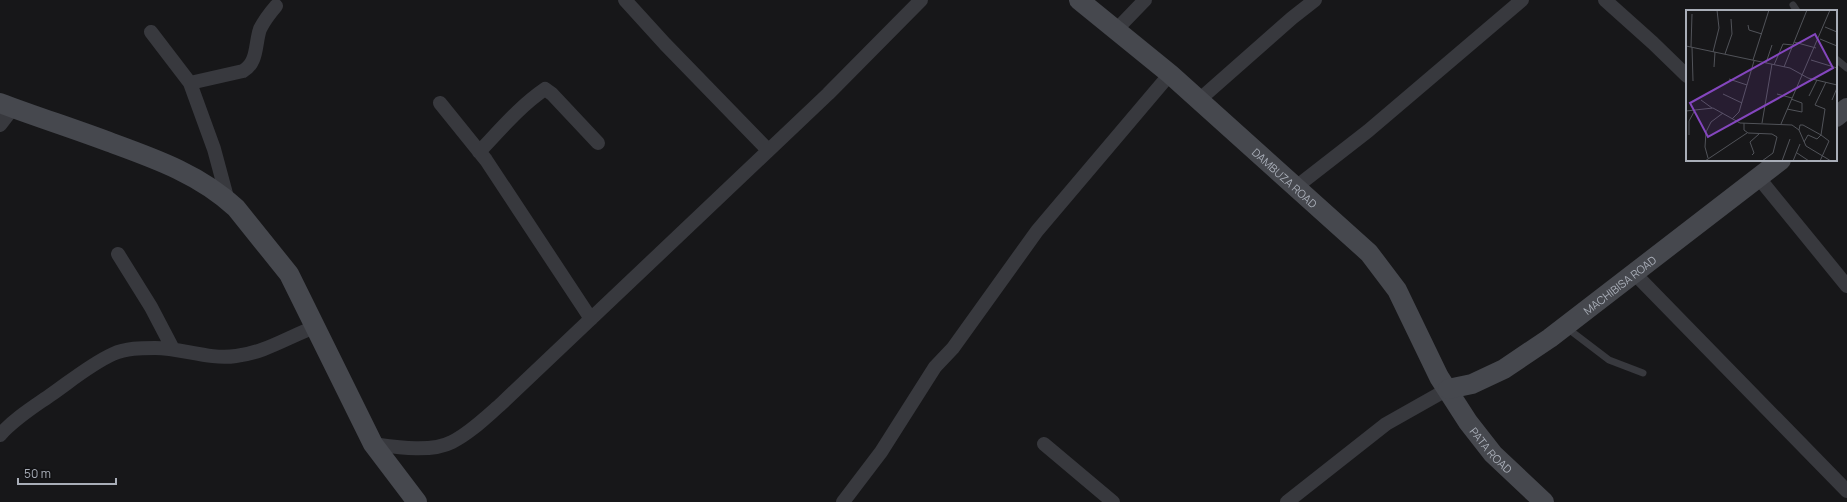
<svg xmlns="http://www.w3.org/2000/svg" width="1847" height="502" font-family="Manrope,sans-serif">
<rect width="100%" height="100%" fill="#171719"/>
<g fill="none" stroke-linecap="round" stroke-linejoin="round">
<!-- lane -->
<path stroke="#38393e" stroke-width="7" d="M1793,5L1797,11
M1836,59L1847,68
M1567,328L1609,360L1643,373"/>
<!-- street -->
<path stroke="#38393e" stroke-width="14" d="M625,0L665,44L768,150
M1605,0L1653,43L1687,76
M1116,30L1145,0
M151,32L190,83L214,149L228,201
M190,83L243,71C258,63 255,43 260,29C264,21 270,13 276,6
M1199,100L1292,18L1315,0
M440,103L486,160L591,319
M0,125L13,108
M479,152C500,130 520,106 545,89L552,94L598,143
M1758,177L1847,286
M1296,187L1368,131L1522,0
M118,254L151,307L173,349
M1635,274L1847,491
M0,435C15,418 35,406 52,394C72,380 91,364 113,354C126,348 141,348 155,348C182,348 209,360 236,356C264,353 288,337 315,327
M373,444C395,447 431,453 452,442C470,433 485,418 500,405L828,94L921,0
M1044,444L1113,502
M843,502L881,452L935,367L953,348L1037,231L1170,74
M1287,502L1386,424L1448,389"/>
<!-- secondary -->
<g stroke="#46484e" stroke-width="20">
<path id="s1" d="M1079,0L1170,74L1369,253L1397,290L1439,377L1468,422L1493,454L1544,502"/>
<path d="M0,103C37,117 75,129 112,143C156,159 201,175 236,208L289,274L373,444L417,502"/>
<path d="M1836,117L1847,108"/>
<path id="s2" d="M1448,389L1472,384L1504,369L1550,338L1781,160"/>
</g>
</g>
<g text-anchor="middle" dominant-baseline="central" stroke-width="3.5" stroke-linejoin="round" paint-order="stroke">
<!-- street labels -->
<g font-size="11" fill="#a9aeb8" stroke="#121214">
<text stroke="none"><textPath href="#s1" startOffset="272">DAMBUZA ROAD</textPath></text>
<text stroke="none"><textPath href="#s2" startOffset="203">MACHIBISA ROAD</textPath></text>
<text stroke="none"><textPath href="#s1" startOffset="618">PATA ROAD</textPath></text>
</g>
</g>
<!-- overview -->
<g transform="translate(1686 10)">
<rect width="151" height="151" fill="#171719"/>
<path fill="none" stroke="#515359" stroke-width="1" d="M62,15L63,20L76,24M139,17L151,22M134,29L151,36M108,32L130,38M0,36L104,58L122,68L151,75M5,37L6,4M6,37L7,71M27,42L33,18L31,0M39,44L46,24L45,9M67,50L83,0M125,50L151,58M80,53L86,35M88,55L97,34L107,35M28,57L29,42M98,57L121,0M43,69L61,75M37,84L56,93M91,84L106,88M123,86L131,70M15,90L26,98M146,90L151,78M101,99L116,102V93L105,89M0,101L27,98L54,113L106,115L113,120L120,136L145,151M46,109L53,102L68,51M58,113V120L62,123L86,124L91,127L87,143L76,151M76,113L86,54M95,114L144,0M113,120L114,115H117L135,125L131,129L122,125L118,132M3,125V111L9,100M111,143L123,151M66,145L68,143L64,132L73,124M22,148L19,137L20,122L25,112L37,103M19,151L61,123M96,151L104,129M107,151L114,134M134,151L143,131L135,125L139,99L129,95L140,72"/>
<path fill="#8446be" fill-opacity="0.15" stroke="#8446be" stroke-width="2" d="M129,24L147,58L22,127L4,93Z"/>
<rect width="151" height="151" fill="none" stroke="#a9aeb8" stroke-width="2"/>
</g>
<!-- scale -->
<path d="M18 478v6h98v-6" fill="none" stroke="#a9aeb8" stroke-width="2"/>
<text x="24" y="478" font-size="12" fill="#a9aeb8" stroke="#121214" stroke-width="3" paint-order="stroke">50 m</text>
</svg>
